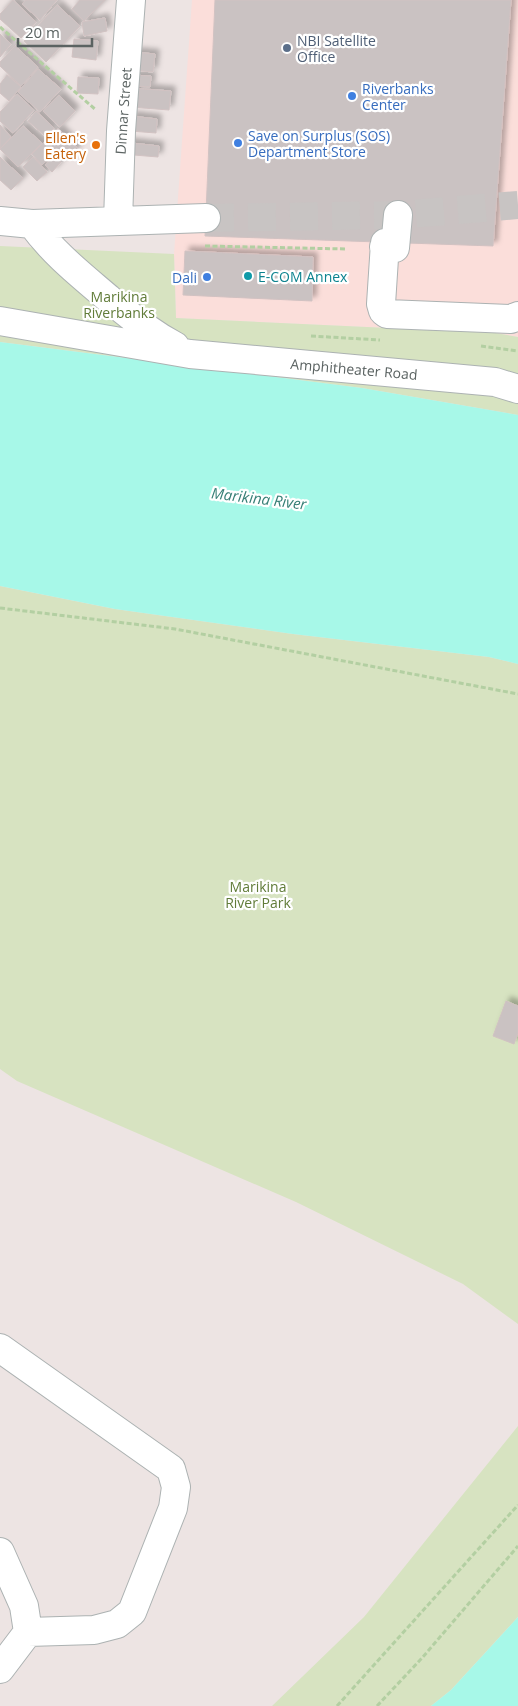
<svg xmlns="http://www.w3.org/2000/svg" width="518" height="1706" font-family="'Open Sans',sans-serif">
<defs>
<filter id="shadow"><feDropShadow dx="4.5" dy="-4.5" stdDeviation="2.5" flood-color="#0004"/></filter>
</defs>
<rect width="100%" height="100%" fill="#ede4e3"/>
<!-- commercial -->
<path fill="#fbdeda" d="M192,0H518V337L496,333L176,318L174,254Z"/>
<!-- green -->
<path fill="#d7e3c1" d="M0,246L174,254L176,318L496,333L518,337V415L362,388L0,342Z
M0,586L115,609L293,634L489,657L518,664V1324L463,1284L296,1202L17,1081L0,1069Z
M518,1426V1617L451,1690L431,1706H272L364,1617Z"/>
<!-- water -->
<path fill="#a7f8e8" d="M0,342L362,388L518,415V664L489,657L293,634L115,609L0,586Z
M518,1617V1706H431L451,1690Z"/>
<!-- building -->
<path fill="#cac2c2" stroke="#d1c2c2" filter="url(#shadow)" d="M13,0L36,22L21,38L0,19V14Z
M26,0H57L40,20L22,4Z
M80,0H105L84,21L72,9Z
M215,0H511L493,246L205,236Z
M57,5L80,26L46,62L24,41Z
M105,18L107,31L84,36L82,22Z
M0,34L11,44L0,57Z
M74,39L98,41L96,60L72,57Z
M15,46L38,67L21,86L0,66V62Z
M134,52L155,54L153,72L133,70Z
M38,69L61,89L40,112L18,92Z
M7,75L21,87L9,101L0,93V84Z
M132,75L151,76L150,87L132,86Z
M78,77L99,78L98,94L77,93Z
M131,88L171,91L169,110L130,107Z
M17,94L34,110L13,133L0,121V112Z
M59,95L75,111L60,127L43,111Z
M36,111L54,128L46,137L28,121Z
M131,116L157,119L156,133L130,131Z
M0,125L11,137L0,149Z
M23,126L42,143L18,167L0,149Z
M58,128L78,148L64,161L55,152L42,165L32,154Z
M123,142L159,146L158,157L122,154Z
M54,156L61,162L52,172L45,165Z
M0,157L23,178L11,190L0,180Z
M33,157L47,172L37,181L23,167Z
M185,251L313,257L312,301L183,295Z
M506,1001L518,1006V1033L514,1044L493,1036Z"/>
<g fill="none" stroke-linecap="round" stroke-linejoin="round">
<!-- minor-tunnel -->
<path stroke="#c8c4c3" stroke-width="28" stroke-dasharray="28 14" stroke-linecap="butt" d="M206,218L398,215L518,205"/>
<defs>
<path id="minor" d="M0,221L32,224L206,218
M118,221L121,131L131,0
M32,224C54,254 81,275 109,299C131,316 150,333 175,346
M385,243L381,304L383,311L387,314L511,319L518,316
M384,247L395,248L398,215
M0,321L190,354L495,382L518,389
M0,1348L171,1469L176,1487L173,1508L132,1612L117,1624L94,1630L28,1632
M0,1552L24,1606L28,1632L0,1669"/>
</defs>
<!-- minor casing -->
<use href="#minor" stroke="#acb2b2" stroke-width="30"/>
<!-- path -->
<path stroke="#b3cfa2" stroke-width="3" stroke-dasharray="5 2.5" stroke-linecap="butt" d="M0,27L96,110
M205,246L346,249
M311,336L380,340
M481,346L518,351
M0,608L175,629L518,694
M337,1706L518,1505
M377,1706L422,1658L518,1546"/>
<!-- minor -->
<use href="#minor" stroke="#fff" stroke-width="28"/>
</g>
<!-- markers -->
<circle fill="#5c6f8a" stroke="#fff" stroke-width="2" cx="287" cy="48" r="5"/>
<g fill="#3f7fe0" stroke="#fff" stroke-width="2">
<circle cx="352" cy="96" r="5"/>
<circle cx="238" cy="143" r="5"/>
<circle cx="207" cy="277" r="5"/>
</g>
<circle fill="#e8710a" stroke="#fff" stroke-width="2" cx="96" cy="145" r="5"/>
<circle fill="#0f9aa8" stroke="#fff" stroke-width="2" cx="248" cy="276" r="5"/>
<g text-anchor="middle" dominant-baseline="central" stroke-width="4.5" stroke-linejoin="round" paint-order="stroke">
<!-- service labels -->
<g font-size="14" fill="#4e5e75" stroke="#fff" text-anchor="start">
<text x="297" y="40">NBI Satellite<tspan x="297" dy="16">Office</tspan></text>
</g>
<!-- shop labels -->
<g font-size="14" fill="#366cbe" stroke="#fff" text-anchor="start">
<text x="362" y="88">Riverbanks<tspan x="362" dy="16">Center</tspan></text>
<text x="248" y="135">Save on Surplus (SOS)<tspan x="248" dy="16">Department Store</tspan></text>
<text x="197" y="277" text-anchor="end">Dali</text>
</g>
<!-- street labels -->
<g font-size="14" fill="#5b6362" stroke="#fff">
<text transform="translate(123 111) rotate(-86)">Dinnar Street</text>
<text transform="translate(354 369) rotate(5)">Amphitheater Road</text>
</g>
<!-- food labels -->
<g font-size="14" fill="#c56008" stroke="#fff" text-anchor="end">
<text x="86" y="137">Ellen's<tspan x="86" dy="16">Eatery</tspan></text>
</g>
<!-- culture labels -->
<g font-size="14" fill="#0d838f" stroke="#fff" text-anchor="start">
<text x="258" y="276">E-COM Annex</text>
</g>
<!-- park labels -->
<g font-size="14" fill="#617c39" stroke="#fff">
<text x="119" y="296">Marikina<tspan x="119" dy="16">Riverbanks</tspan></text>
<text x="258" y="886">Marikina<tspan x="258" dy="16">River Park</tspan></text>
</g>
<!-- water labels -->
<g font-size="15" font-style="italic" fill="#377f76" stroke="#fff">
<text transform="translate(259 498) rotate(7)">Marikina River</text>
</g>
</g>
<!-- scale -->
<path d="M18 38v8h74v-8" fill="none" stroke="#5b6362" stroke-width="2.5"/>
<text x="25" y="38" font-size="15" fill="#5b6362" stroke="#ffffff" stroke-width="4" paint-order="stroke">20 m</text>
</svg>
